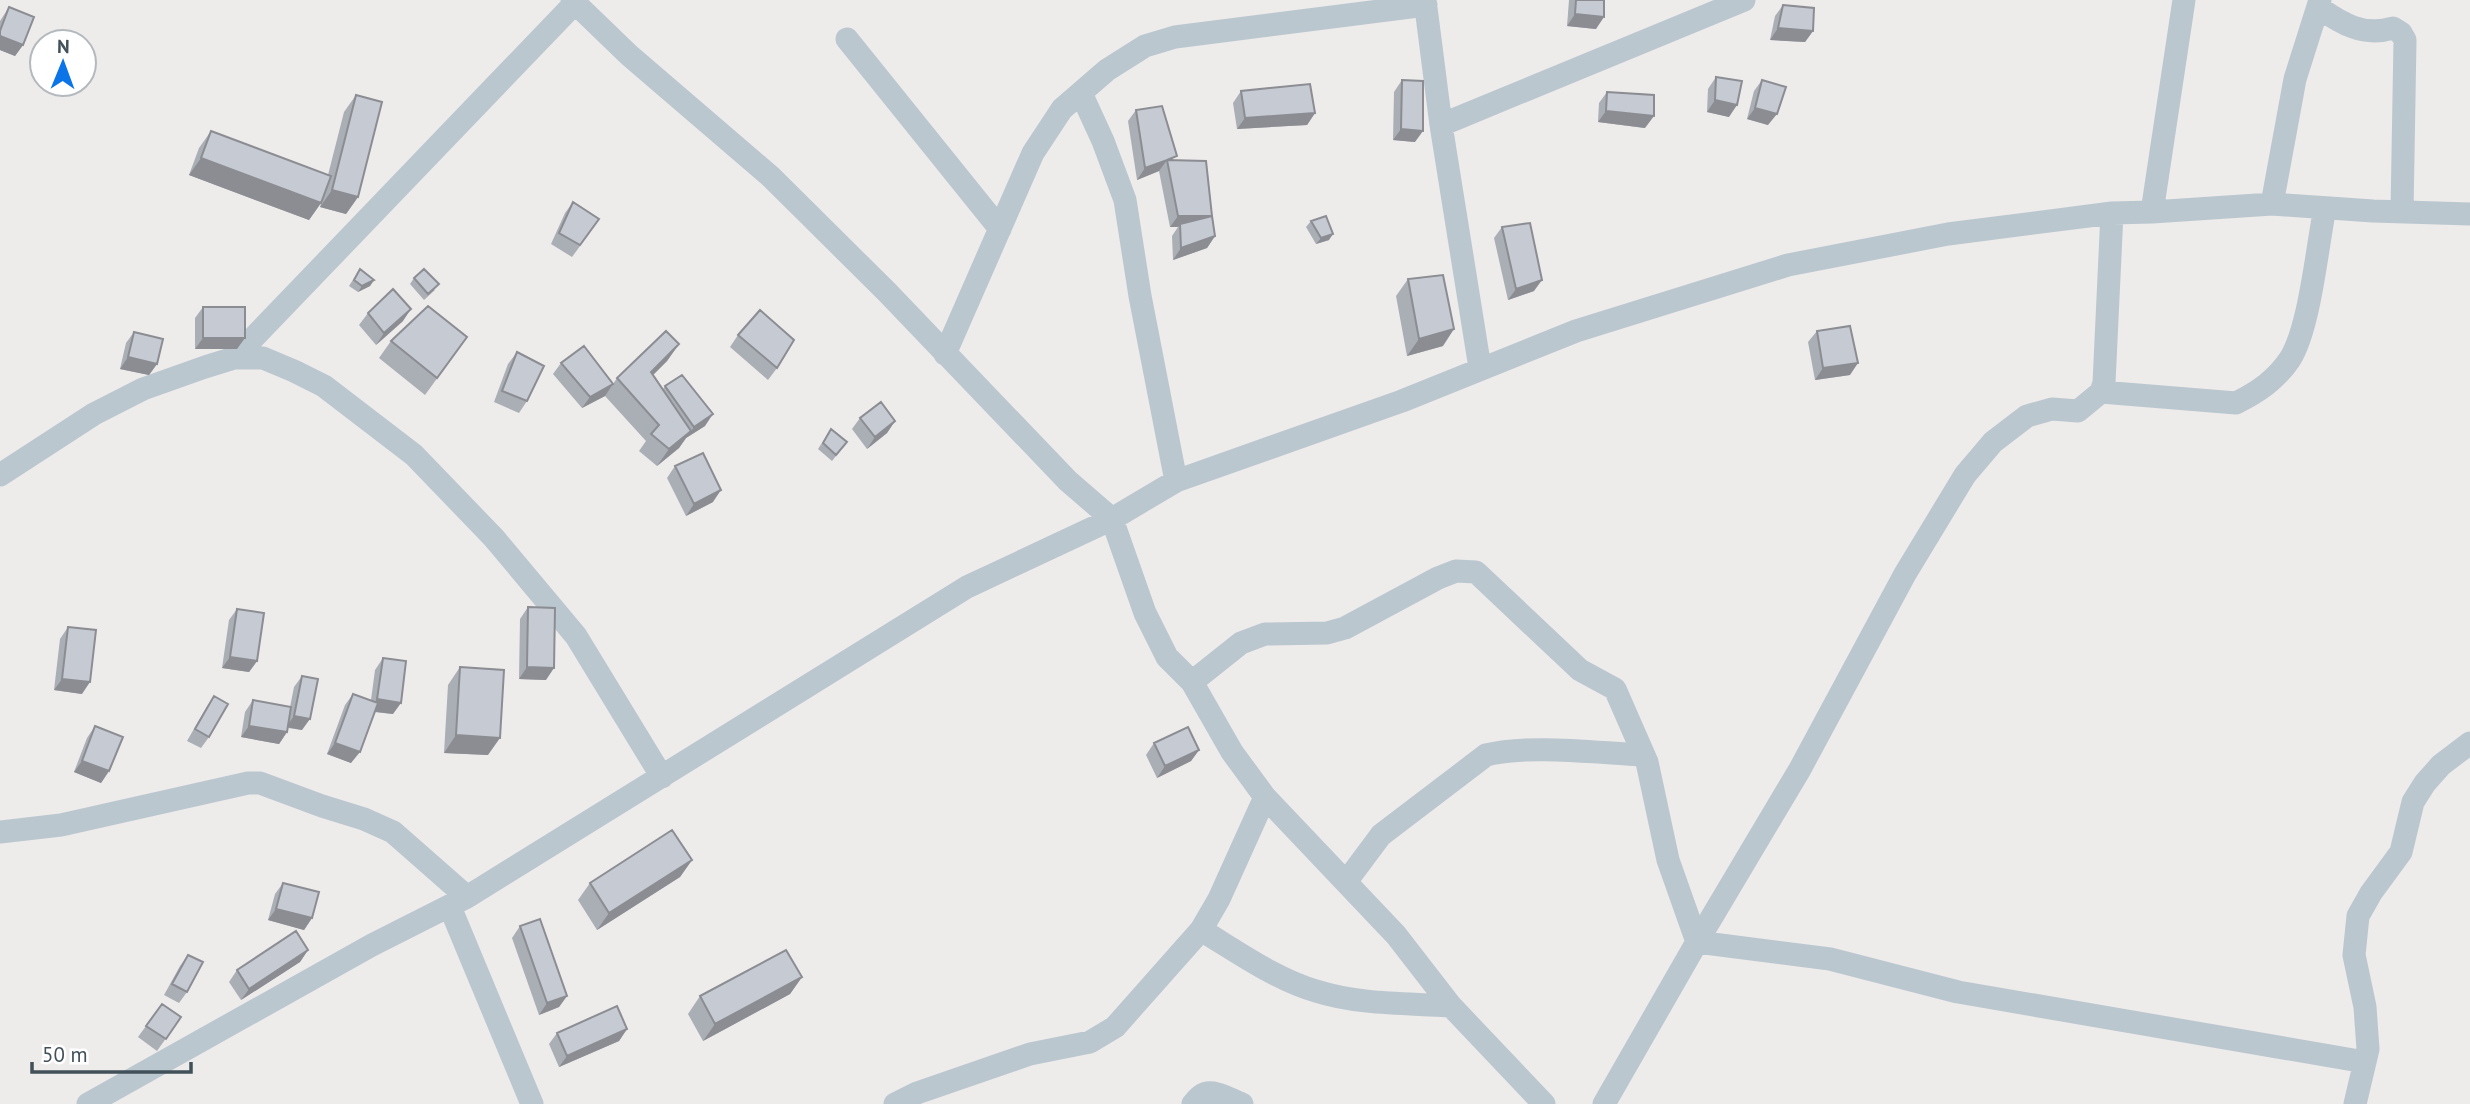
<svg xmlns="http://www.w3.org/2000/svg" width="2470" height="1104" font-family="'PT Sans',sans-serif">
<rect width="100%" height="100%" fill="#eeebeb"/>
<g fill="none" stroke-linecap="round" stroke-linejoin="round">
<!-- minor -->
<path stroke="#bac7cf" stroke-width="23" d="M572,0L629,55L770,176L887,292L1068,481L1112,519L1145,613L1167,657L1192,682L1232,752L1265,797L1396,935L1451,1006L1544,1104
M1425,0L1441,125L1480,368
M2318,7C2342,24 2364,37 2393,28L2401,33L2405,40L2402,212
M847,39L1000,229
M1081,93L1103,141L1125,200L1140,296L1176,481
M1441,125L1744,0
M2272,204L2295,79L2320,0
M2152,212L2184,0
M945,354L1033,153L1062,109L1107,70L1145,46L1175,37L1426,5
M234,358L575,3
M2101,392L2236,403C2258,392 2276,380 2290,359C2310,327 2317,247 2325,208
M0,475L94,414L143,389L205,367L234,358H263L294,371L324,386L414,455L494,538L576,636L662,777
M1192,682L1241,643L1265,634L1327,633L1345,628L1438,578L1456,571L1476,572L1580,670L1615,689L1647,762L1668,860L1697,942L1830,959L1958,992L2365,1062
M0,832L61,825L248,783H260L322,806L364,819L393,832L467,897
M1346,882L1381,835L1486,755C1530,744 1597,753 1644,755
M450,907L532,1104
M1201,930C1238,952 1275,979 1316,991C1360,1005 1407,1003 1451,1006
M88,1104L372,945L467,897L967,587L1112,519L1176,481L1402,401L1576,331L1788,265L1948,234L2112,213L2152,212L2272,204L2373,211L2470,214
M895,1104L917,1093L1030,1054L1090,1042L1115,1027L1201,930L1219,899L1265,797
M1193,1104C1196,1101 1198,1097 1202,1095C1213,1088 1231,1100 1242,1104
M1604,1104L1697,942L1800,769L1905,574L1965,475L1993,442L2027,416L2052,409L2078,411L2101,392L2104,383L2112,213
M2355,1104L2368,1049L2365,1007L2354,955L2358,916L2371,893L2401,852L2413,802L2425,783L2441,765L2470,743"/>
</g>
<!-- wall -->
<path fill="#aaaeb5" d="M1569,0H1604L1596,29L1567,26Z
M1783,5L1813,31L1805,42L1770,40L1775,16Z
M9,7L23,45L15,56L0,50V21Z
M1716,77L1729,117L1707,112L1708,89Z
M1402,80L1415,142L1393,140L1394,92Z
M1762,80L1768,125L1747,119L1754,91Z
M1241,91L1315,113L1307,125L1237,129L1233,103Z
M1607,92L1645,128L1598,122L1599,103Z
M356,95L358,197L346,214L320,207L321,203L309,220L189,175L199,148L211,131L328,175L344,112Z
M1136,110L1174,160L1215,236L1207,248L1173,260L1172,236L1178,227H1170L1159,171L1137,180L1128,121Z
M573,202L591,231L572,257L551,244L565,213Z
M1311,221L1329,240L1316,244L1306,227Z
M1502,227L1534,291L1508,300L1494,238Z
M360,269L374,280L370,286L358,292L349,286Z
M414,278L435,290L424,300L410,284Z
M1408,279L1443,346L1407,356L1396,296Z
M203,307L237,349H195V318Z
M368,313L403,321L376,345L359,325Z
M1817,331L1850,375L1815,380L1808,342Z
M134,332L157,364L149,375L120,369L126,343Z
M738,335L777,368L768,380L730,347Z
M467,337L425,395L379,358L391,341Z
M679,344L667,361L653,375L663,389L665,386L705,426L686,438L679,448L657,466L639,451L646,441L605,396L582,408L553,374L561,363L613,384L617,378Z
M517,352L527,401L519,413L494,402L508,364Z
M860,418L895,421L887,433L867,449L852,429Z
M831,429L847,442L832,461L818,449Z
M675,466L713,502L686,516L667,478Z
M528,607L546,680L519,679L520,619Z
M237,609L257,661L249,672L222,668L229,620Z
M68,627L82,694L54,690L60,639Z
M383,658L393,714L374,712L351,763L327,754L345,705L353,694L371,700L375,670Z
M460,667L488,755L444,753L448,685Z
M302,676V730L288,728L287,732L279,744L241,737L245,712L253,700L290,707L294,687Z
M214,696L209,737L201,748L187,741L206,708Z
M95,726L109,771L101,783L74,772L87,738Z
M1154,743L1199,750L1191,761L1157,778L1146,755Z
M692,860L680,877L597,930L578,900L590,883Z
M283,883L312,918L304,930L268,920L275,894Z
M520,926L567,996L559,1007L539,1015L512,938Z
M308,950L300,962L241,1000L229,982L237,970Z
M188,955L187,992L179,1003L164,995L180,966Z
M802,977L790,994L703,1041L688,1014L700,996Z
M162,1004L181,1017L157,1051L138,1037Z
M627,1029L619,1041L559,1067L549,1044L557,1033Z"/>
<!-- shaded-wall -->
<path fill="#8b8d93" d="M1575,14L1604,17L1596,29L1567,26Z
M1778,28L1813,31L1805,42L1770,40Z
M0,36L23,45L15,56L0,50Z
M1715,100L1737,105L1729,117L1707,112Z
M1755,108L1777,114L1768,125L1747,119Z
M1606,111L1654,116L1645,128L1598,122Z
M1315,113L1307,125L1237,129L1245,118Z
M1401,129L1423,131L1415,142L1393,140Z
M201,158L321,203L309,220L189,175Z
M1167,160L1159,171L1137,180L1145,168Z
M332,190L358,197L346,214L320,207Z
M1178,216H1212L1180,224L1178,227H1170Z
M1333,234L1329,240L1316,244L1321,238Z
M1215,236L1207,248L1173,260L1181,248Z
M374,280L370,286L358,292L362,286Z
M1542,280L1534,291L1508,300L1516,289Z
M411,309L403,321L376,345L384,333Z
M1454,329L1443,346L1407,356L1419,339Z
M203,338H245L237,349H195Z
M679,344L667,361L639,389L651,372Z
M128,357L157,364L149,375L120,369Z
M1858,363L1850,375L1815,380L1823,368Z
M613,384L605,396L582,408L590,397Z
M713,414L705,426L686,438L694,427Z
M895,421L887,433L867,449L875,437Z
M691,431L679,448L657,466L669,449Z
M721,490L713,502L686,516L694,504Z
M230,657L257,661L249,672L222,668Z
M527,667L554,668L546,680L519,679Z
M62,679L90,682L82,694L54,690Z
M377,699L401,703L393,714L369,711Z
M294,716L310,719L302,730L286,727Z
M249,726L287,732L279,744L241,737Z
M456,735L500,738L488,755L444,753Z
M335,743L360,752L351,763L327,754Z
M1199,750L1191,761L1157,778L1165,766Z
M82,761L109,771L101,783L74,772Z
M692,860L680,877L597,930L609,913Z
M276,909L312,918L304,930L268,920Z
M308,950L300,962L241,1000L249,989Z
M802,977L790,994L703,1041L715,1024Z
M567,996L559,1007L539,1015L547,1003Z
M627,1029L619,1041L559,1067L567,1056Z"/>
<!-- building -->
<path fill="#c6cad2" stroke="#8b8d93" stroke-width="2" d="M1576,0H1604V17L1575,14Z
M1783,5L1814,8L1813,31L1778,28Z
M9,7L34,17L23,45L0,36V31Z
M1716,77L1742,81L1737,105L1715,100Z
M1402,80L1423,81V131L1401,129Z
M1762,80L1786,87L1777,114L1755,108Z
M1310,84L1315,113L1245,118L1241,91Z
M1607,92L1654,95V116L1606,111Z
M356,95L382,102L358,197L332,190Z
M1162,106L1177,156L1167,160L1206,161L1212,216H1178L1167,160L1145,168L1136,110Z
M211,131L331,176L321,203L201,158Z
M573,202L599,219L580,245L559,233Z
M1212,216L1215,236L1181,248L1180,224Z
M1326,216L1333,234L1321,238L1311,221Z
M1530,223L1542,280L1516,289L1502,227Z
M360,269L374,280L362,286L354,280Z
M424,269L439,284L428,294L414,278Z
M1443,275L1454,329L1419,339L1408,279Z
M393,289L411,309L384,333L368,313Z
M428,306L467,337L437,378L391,341Z
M203,307H245V338H203Z
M760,310L794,340L777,368L738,335Z
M1850,326L1858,363L1823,368L1817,331Z
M666,331L679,344L651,372L691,431L669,449L651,434L659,425L617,378Z
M134,332L163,339L157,364L128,357Z
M584,346L613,384L590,397L561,363Z
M517,352L544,366L527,401L502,391Z
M682,375L713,414L694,427L665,386Z
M881,402L895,421L875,437L860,418Z
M831,429L847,442L836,455L823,443Z
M703,453L721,490L694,504L675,466Z
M528,607L555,608L554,668L527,667Z
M237,609L264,613L257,661L230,657Z
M68,627L96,630L90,682L62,679Z
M383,658L406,661L401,703L377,699Z
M460,667L504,670L500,738L456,735Z
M302,676L318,679L310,719L294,716Z
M353,694L378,703L360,752L335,743Z
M214,696L228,704L209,737L195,729Z
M253,700L291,707L287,732L249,726Z
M95,726L123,737L109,771L82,761Z
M1188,727L1199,750L1165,766L1154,743Z
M672,830L692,860L609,913L590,883Z
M283,883L319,892L312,918L276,909Z
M540,919L567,996L547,1003L520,926Z
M296,931L308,950L249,989L237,970Z
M786,950L802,977L715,1024L700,996Z
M188,955L203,962L187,992L172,984Z
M162,1004L181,1017L166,1039L146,1026Z
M617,1006L627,1029L567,1056L557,1033Z"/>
<!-- north arrow -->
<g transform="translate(63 63) rotate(1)"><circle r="33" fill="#ffffff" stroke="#b3b9bd" stroke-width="2"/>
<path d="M0-5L12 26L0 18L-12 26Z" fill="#0b74e8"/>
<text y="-10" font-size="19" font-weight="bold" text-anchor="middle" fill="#42505a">N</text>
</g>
<!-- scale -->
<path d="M32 1062v10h159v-10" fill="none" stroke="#42505a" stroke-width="3.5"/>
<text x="42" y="1062" font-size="21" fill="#42505a" stroke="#ffffff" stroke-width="5" paint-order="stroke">50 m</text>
</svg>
